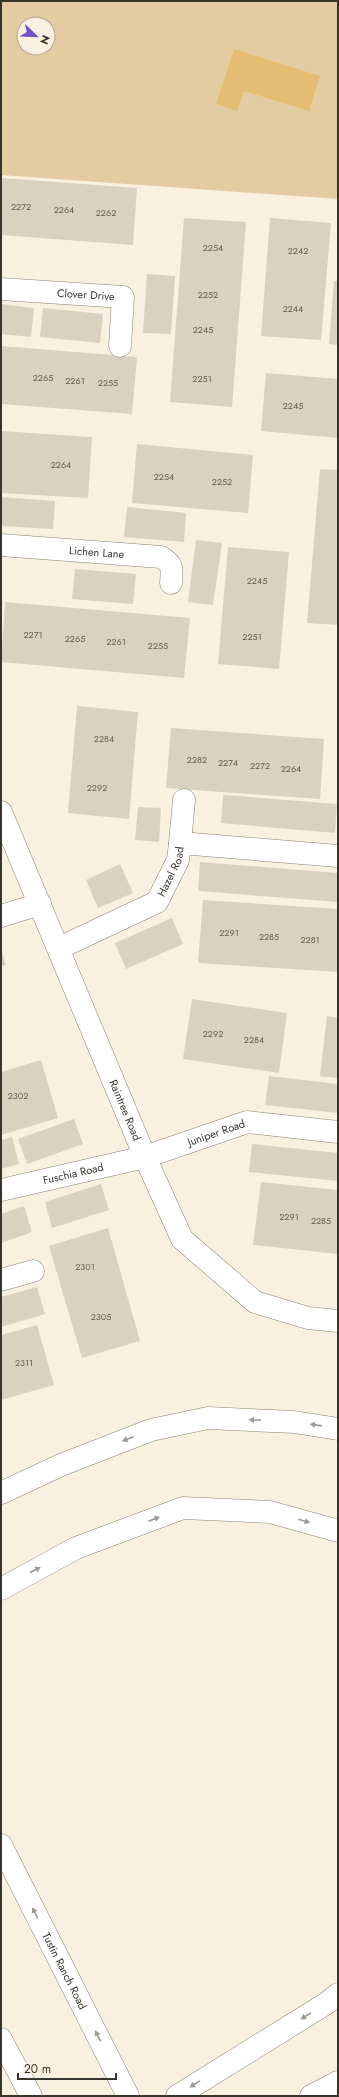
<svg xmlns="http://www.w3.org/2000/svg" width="339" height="2097" font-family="Jost,sans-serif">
<rect width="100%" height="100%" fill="#faf0df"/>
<!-- green -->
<path fill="#e4cca2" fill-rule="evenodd" d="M1,1H338V199L1,175ZM24,24H48V48H24Z"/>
<!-- water -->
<path fill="#e5be74" d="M234,49L320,76L309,111L244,91L237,111L216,104Z"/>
<!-- building -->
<path fill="#dbd1c1" d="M1,178L137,188L133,245L1,235Z
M184,218L246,222L232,407L170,402Z
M270,218L331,223L321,340L261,336Z
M147,274L175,276L171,334L143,333Z
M334,281H338V345L329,344Z
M1,304L34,308L31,337L1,334Z
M43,308L103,314L100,343L40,337Z
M1,346L137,357L132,414L1,404Z
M266,373L338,379V438L261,431Z
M1,431L92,437L88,498L1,493Z
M137,444L253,455L248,513L132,503Z
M320,469L338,470V625L307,623Z
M1,497L55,501L53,529L1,526Z
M127,507L186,513L184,542L124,537Z
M196,540L222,543L213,605L188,602Z
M228,547L289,552L279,669L218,664Z
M75,569L136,574L133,604L72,599Z
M5,602L190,618L184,678L1,662Z
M77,706L138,712L129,819L68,813Z
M171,728L324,739L320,799L166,788Z
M223,795L337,804L335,833L221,823Z
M138,807L161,808L159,842L135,840Z
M200,862L338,873V902L198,891Z
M120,864L133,893L98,908L86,880Z
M203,900L338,909V972L198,963Z
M172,918L183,944L126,969L115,943Z
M1,949L6,965L1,966Z
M192,999L287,1013L279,1073L183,1059Z
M327,1016L338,1018V1078L320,1076Z
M41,1060L58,1118L1,1135V1072Z
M269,1076L338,1084V1113L265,1105Z
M74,1119L83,1144L27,1164L18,1139Z
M12,1137L19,1164L1,1169V1140Z
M252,1144L338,1153V1181L249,1172Z
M261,1182L338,1190V1254L253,1245Z
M101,1184L109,1210L52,1228L45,1202Z
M24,1206L32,1232L1,1243V1214Z
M108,1228L140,1341L82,1358L49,1246Z
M37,1287L45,1314L1,1327V1297Z
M37,1325L54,1385L1,1400V1335Z"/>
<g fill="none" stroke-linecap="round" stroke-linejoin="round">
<defs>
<g id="minor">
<path id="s1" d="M1,289L123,297L120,346"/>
<path id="s2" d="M1,545L161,557C174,565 172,569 171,583"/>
<path id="s3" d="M1,812L145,1157L182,1239L255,1302L308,1318L338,1321"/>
<path d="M180,843L184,800"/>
<path d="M1,916L40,904"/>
<path id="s4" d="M59,948L157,902L178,860L180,843L338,856"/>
<path id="s5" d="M1,1190L145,1157L247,1122L338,1132"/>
<path d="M1,1280L33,1271"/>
</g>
<g id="major">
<path id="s6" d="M1,1845L128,2096"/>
<path d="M1,2039L31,2096"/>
</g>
<path id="highway" d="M1,1493L61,1465L151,1430L208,1418L294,1422L338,1429
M1,1589L76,1548L183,1508L270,1512L338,1531
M177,2096L327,2003L338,1994
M311,2096L338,2082"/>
</defs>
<!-- minor casing -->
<use href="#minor" stroke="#898071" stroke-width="23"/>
<!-- major casing -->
<use href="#major" stroke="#898071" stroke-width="23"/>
<!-- highway casing -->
<use href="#highway" stroke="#898071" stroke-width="23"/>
<!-- minor -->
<use href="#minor" stroke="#fff" stroke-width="22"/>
<!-- major -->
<use href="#major" stroke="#fff" stroke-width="22"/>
<!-- highway -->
<use href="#highway" stroke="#fff" stroke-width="22"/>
</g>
<!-- one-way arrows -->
<defs><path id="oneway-solid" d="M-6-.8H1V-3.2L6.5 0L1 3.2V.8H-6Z"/></defs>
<g fill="#9b9996">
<use href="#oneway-solid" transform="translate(255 1420) rotate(-177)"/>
<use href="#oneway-solid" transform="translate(316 1425) rotate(-172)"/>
<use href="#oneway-solid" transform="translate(128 1439) rotate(159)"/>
<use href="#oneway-solid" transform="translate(154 1519) rotate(-21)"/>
<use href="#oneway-solid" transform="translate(304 1521) rotate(16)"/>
<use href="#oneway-solid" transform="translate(35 1570) rotate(-28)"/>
<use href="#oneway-solid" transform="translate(35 1913) rotate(-116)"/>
<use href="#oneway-solid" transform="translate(306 2016) rotate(148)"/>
<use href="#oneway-solid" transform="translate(98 2036) rotate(-117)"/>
<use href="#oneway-solid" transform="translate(195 2084) rotate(148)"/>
</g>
<g text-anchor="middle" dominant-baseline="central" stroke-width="4" stroke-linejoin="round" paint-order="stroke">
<!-- number labels -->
<g font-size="9" fill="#605a52">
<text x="21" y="206">2272</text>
<text x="64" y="209">2264</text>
<text x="106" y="212">2262</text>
<text x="213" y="247">2254</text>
<text x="298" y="250">2242</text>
<text x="208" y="294">2252</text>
<text x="293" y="308">2244</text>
<text x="203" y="329">2245</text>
<text x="43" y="377">2265</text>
<text x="202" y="378">2251</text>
<text x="75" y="380">2261</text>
<text x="108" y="382">2255</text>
<text x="293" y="405">2245</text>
<text x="61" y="464">2264</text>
<text x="164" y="476">2254</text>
<text x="222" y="481">2252</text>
<text x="257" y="580">2245</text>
<text x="33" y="634">2271</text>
<text x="252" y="636">2251</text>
<text x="75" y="638">2265</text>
<text x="116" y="641">2261</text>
<text x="158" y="645">2255</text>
<text x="104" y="738">2284</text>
<text x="197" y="759">2282</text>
<text x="228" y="762">2274</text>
<text x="260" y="765">2272</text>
<text x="291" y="768">2264</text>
<text x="97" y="787">2292</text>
<text x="229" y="932">2291</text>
<text x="269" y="936">2285</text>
<text x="310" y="939">2281</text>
<text x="213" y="1033">2292</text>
<text x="254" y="1039">2284</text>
<text x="18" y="1095">2302</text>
<text x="289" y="1216">2291</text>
<text x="321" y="1220">2285</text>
<text x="85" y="1266">2301</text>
<text x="101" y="1316">2305</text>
<text x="24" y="1362">2311</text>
</g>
<!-- street labels -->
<g font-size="11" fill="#37332d" stroke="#faf0df">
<text stroke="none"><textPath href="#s1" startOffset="85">Clover Drive</textPath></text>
<text stroke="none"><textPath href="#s2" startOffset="96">Lichen Lane</textPath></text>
<text stroke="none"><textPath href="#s4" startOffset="142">Hazel Road</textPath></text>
<text stroke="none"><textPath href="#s3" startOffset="323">Raintree Road</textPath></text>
<text stroke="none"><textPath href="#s5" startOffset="223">Juniper Road</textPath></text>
<text stroke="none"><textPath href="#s5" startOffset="74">Fuschia Road</textPath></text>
<text stroke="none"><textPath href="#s6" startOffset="141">Tustin Ranch Road</textPath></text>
</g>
</g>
<!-- border -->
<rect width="339" height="2097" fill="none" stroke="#37332d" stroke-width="4"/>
<!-- north arrow -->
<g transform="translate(36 36) rotate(113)"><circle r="19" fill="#faf0df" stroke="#aca498"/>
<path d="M0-3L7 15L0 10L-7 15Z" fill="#724ec8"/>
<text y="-6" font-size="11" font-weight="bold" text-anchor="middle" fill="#37332d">N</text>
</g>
<!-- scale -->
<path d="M18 2073v6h98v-6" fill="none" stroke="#37332d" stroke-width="2"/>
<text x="24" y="2073" font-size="12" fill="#37332d" stroke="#faf0df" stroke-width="3" paint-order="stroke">20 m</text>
</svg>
